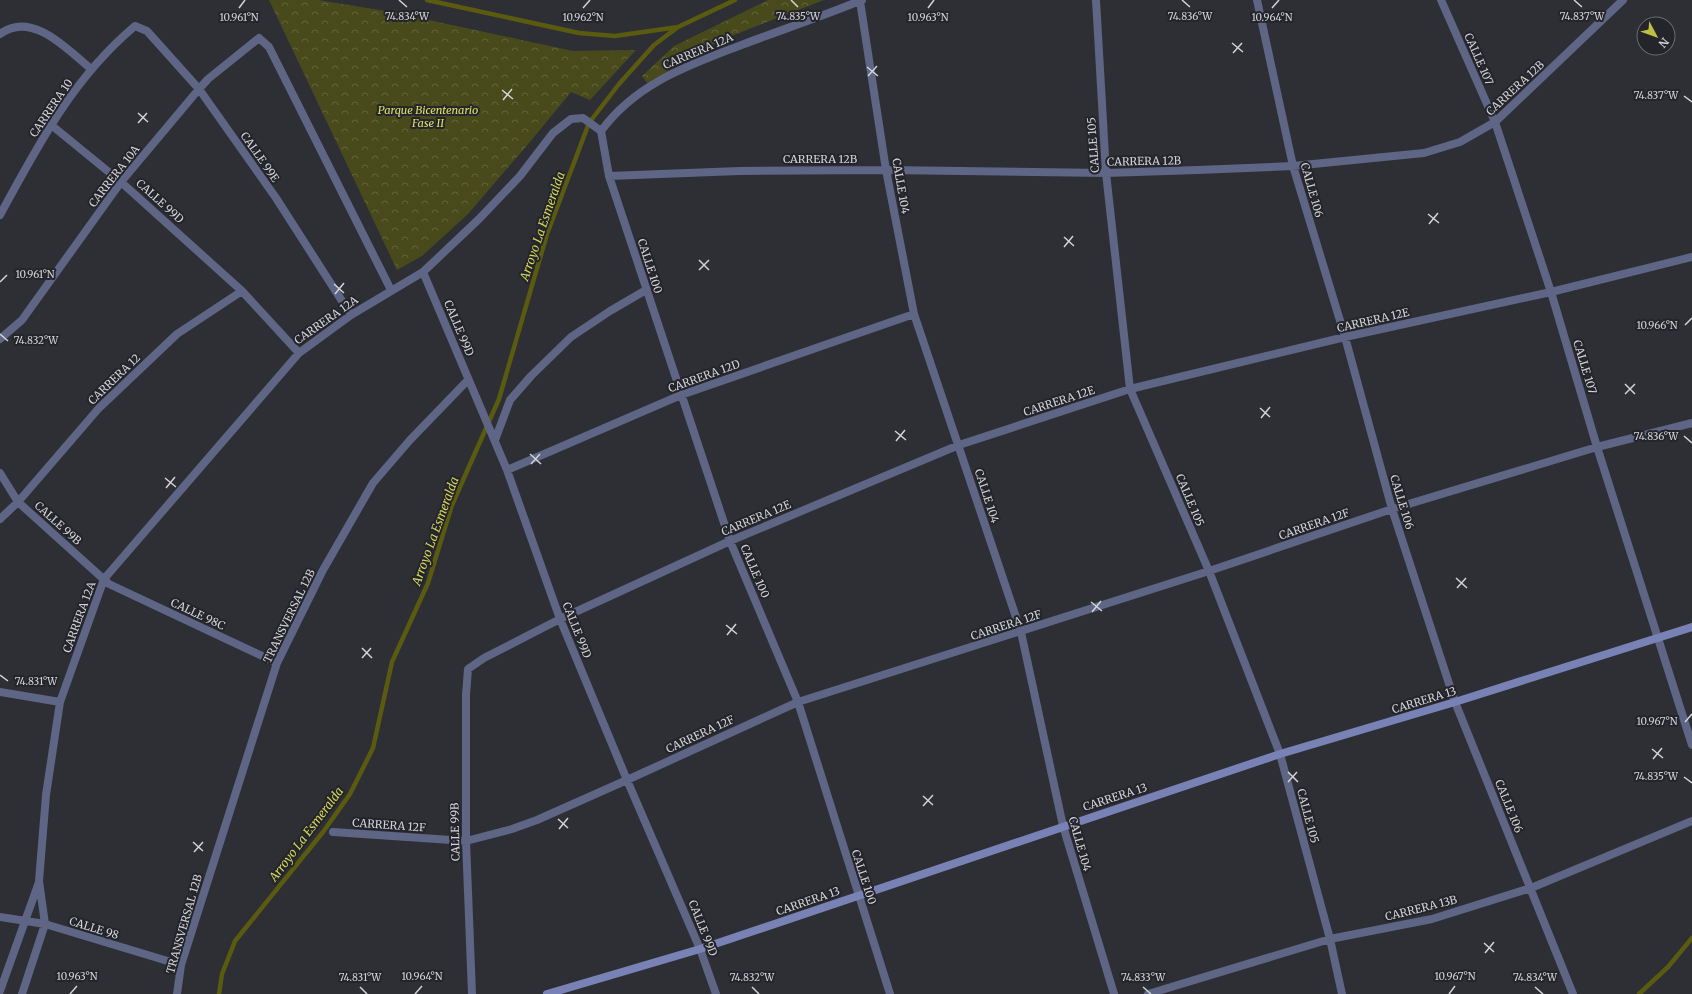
<svg xmlns="http://www.w3.org/2000/svg" width="1692" height="994" font-family="Merriweather,serif">
<defs>
<pattern id="forest-crowns" width="20" height="18" patternUnits="userSpaceOnUse"><rect width="20" height="18" fill="#494a1b"/><path d="M2 6a3 3 0 1 1 6 0M12 15a3 3 0 1 1 6 0" fill="none" stroke="#62633b"/></pattern>
</defs>
<rect width="100%" height="100%" fill="#2d2f35"/>
<!-- forest -->
<path fill="url(#forest-crowns)" d="M269,0H318L392,12L573,51L636,50L590,100L571,92L529,143L468,214L422,256L397,270Z
M768,0H824L721,40L647,83L642,76L674,46Z"/>
<g fill="none" stroke-linecap="round" stroke-linejoin="round">
<!-- stream -->
<path stroke="#5b5b10" stroke-width="4.5" d="M427,0L579,33L615,36L678,27L735,0
M219,994L222,974L235,941L323,832L350,794L373,748L392,662L428,583L452,505L499,399L547,234L589,123L619,84L654,45L678,27
M1639,994L1668,967L1692,938"/>
<!-- street -->
<path stroke="#5e6585" stroke-width="8" d="M1096,0L1106,173L1130,389L1209,571L1280,754L1330,939L1342,994
M1257,0L1293,166L1345,337L1392,509L1455,702L1573,994
M1441,0L1495,122L1551,292L1597,447L1692,745
M860,1L886,170L914,314L1021,632L1063,826L1114,994
M0,34C32,10 68,50 91,69
M50,124L121,182L242,291L299,353
M601,131L609,176L730,541L798,702L890,994
M601,131C637,82 690,65 744,44C784,29 823,16 862,0
M609,176L739,171L886,170L1106,173L1198,170L1293,166L1424,153L1460,142L1495,122L1623,0
M0,215C38,145 73,78 135,26L147,31L199,89L276,198L351,315
M423,272L507,470L560,619L627,780L700,949L716,994
M0,339L22,320L121,182L199,89L208,79L259,38L269,47L391,290
M495,440L510,400L531,376L571,337L610,311L646,290
M507,470L681,395L914,314
M0,473L18,502L109,584L277,663
M0,519L18,502L99,408L177,334L242,291
M0,692L60,702
M333,832L466,841L512,829L537,820L627,780L798,702L1209,571L1392,509L1597,447L1692,423
M0,917L45,924L181,965
M0,991L39,882
M22,994L45,924L39,881L46,795L60,702L104,579L299,353L351,315L423,272L479,219L520,176L553,133L571,119L583,118L601,131
M177,994L181,965L277,663L323,570L373,483L410,440L468,380
M472,994L466,841V695L468,669L484,658L560,619L730,541L959,445L1130,389L1345,337L1551,292L1692,257
M1148,994L1330,939L1432,919L1531,888L1692,821"/>
<!-- secondary -->
<path stroke="#7882b5" stroke-width="8" d="M547,994L700,949L1280,754L1455,702L1692,627"/>
</g>
<!-- ticks -->
<path fill="none" stroke="#d2d3d7" stroke-width="1.5" d="M399,0L407,7M791,0L798,7M1182,0L1190,7M1574,0L1582,7M239,8L245,0M583,8L590,0M928,8L934,0M1272,8L1279,0M1232,43L1243,52M1233,53L1242,43M867,67L878,76M868,76L877,66M502,90L513,99M1684,96L1692,102M503,100L512,89M138,113L148,122M138,123L147,113M1428,214L1439,223M1429,224L1438,213M1064,237L1074,246M1064,247L1073,236M699,260L709,270M699,270L709,260M0,282L7,275M334,284L344,293M335,294L344,283M1685,325L1692,318M0,334L8,341M1625,384L1635,394M1625,394L1635,384M1260,408L1270,417M1261,418L1270,407M895,431L906,440M1684,436L1692,443M896,441L905,430M530,454L541,464M531,464L540,454M165,478L176,487M166,488L175,477M1456,578L1467,588M1457,588L1466,578M1091,602L1102,611M1092,612L1101,601M726,625L737,634M727,635L736,624M362,648L372,658M362,658L371,648M0,675L8,681M1685,722L1692,714M1652,749L1663,758M1653,759L1662,748M1288,772L1298,782M1684,777L1692,783M1288,782L1297,772M923,796L933,805M923,806L933,795M558,819L568,828M559,829L568,818M193,842L203,851M194,852L203,842M1484,943L1494,952M1485,953L1494,942M360,987L367,994M752,987L759,994M1143,987L1151,994M1535,987L1543,994M70,994L77,986M415,994L422,986M1449,994L1455,986"/>
<g text-anchor="middle" dominant-baseline="central" stroke-width="4" stroke-linejoin="round" paint-order="stroke">
<!-- street labels -->
<g font-size="11" fill="#d2d3d7" stroke="#24252b">
<text transform="translate(698 51) rotate(-23)">CARRERA 12A</text>
<text transform="translate(1479 59) rotate(66)">CALLE 107</text>
<text transform="translate(1515 88) rotate(-43)">CARRERA 12B</text>
<text transform="translate(51 108) rotate(-56)">CARRERA 10</text>
<text transform="translate(1093 145) rotate(-94)">CALLE 105</text>
<text transform="translate(260 157) rotate(55)">CALLE 99E</text>
<text x="820" y="159">CARRERA 12B</text>
<text transform="translate(1144 161) rotate(-1)">CARRERA 12B</text>
<text transform="translate(114 176) rotate(-52)">CARRERA 10A</text>
<text transform="translate(901 186) rotate(80)">CALLE 104</text>
<text transform="translate(1312 190) rotate(74)">CALLE 106</text>
<text transform="translate(160 201) rotate(42)">CALLE 99D</text>
<text transform="translate(650 266) rotate(72)">CALLE 100</text>
<text transform="translate(326 320) rotate(-35)">CARRERA 12A</text>
<text transform="translate(1373 320) rotate(-13)">CARRERA 12E</text>
<text transform="translate(459 328) rotate(67)">CALLE 99D</text>
<text transform="translate(1585 367) rotate(73)">CALLE 107</text>
<text transform="translate(704 376) rotate(-20)">CARRERA 12D</text>
<text transform="translate(114 379) rotate(-44)">CARRERA 12</text>
<text transform="translate(1059 401) rotate(-18)">CARRERA 12E</text>
<text transform="translate(987 496) rotate(72)">CALLE 104</text>
<text transform="translate(1190 500) rotate(67)">CALLE 105</text>
<text transform="translate(1402 502) rotate(73)">CALLE 106</text>
<text transform="translate(756 518) rotate(-23)">CARRERA 12E</text>
<text transform="translate(58 523) rotate(42)">CALLE 99B</text>
<text transform="translate(1314 524) rotate(-19)">CARRERA 12F</text>
<text transform="translate(755 571) rotate(67)">CALLE 100</text>
<text transform="translate(198 614) rotate(25)">CALLE 98C</text>
<text transform="translate(289 616) rotate(-64)">TRANSVERSAL 12B</text>
<text transform="translate(79 617) rotate(-70)">CARRERA 12A</text>
<text transform="translate(1006 625) rotate(-18)">CARRERA 12F</text>
<text transform="translate(577 630) rotate(68)">CALLE 99D</text>
<text transform="translate(1424 700) rotate(-17)">CARRERA 13</text>
<text transform="translate(700 734) rotate(-25)">CARRERA 12F</text>
<text transform="translate(1115 797) rotate(-18)">CARRERA 13</text>
<text transform="translate(1509 806) rotate(68)">CALLE 106</text>
<text transform="translate(1308 816) rotate(75)">CALLE 105</text>
<text transform="translate(389 825) rotate(4)">CARRERA 12F</text>
<text transform="translate(455 832) rotate(-91)">CALLE 99B</text>
<text transform="translate(1080 844) rotate(74)">CALLE 104</text>
<text transform="translate(864 877) rotate(72)">CALLE 100</text>
<text transform="translate(808 901) rotate(-19)">CARRERA 13</text>
<text transform="translate(1421 908) rotate(-14)">CARRERA 13B</text>
<text transform="translate(184 924) rotate(-74)">TRANSVERSAL 12B</text>
<text transform="translate(94 928) rotate(17)">CALLE 98</text>
<text transform="translate(703 928) rotate(68)">CALLE 99D</text>
</g>
<!-- park labels -->
<g font-size="11" font-style="italic" fill="#dfe166" stroke="#24252b">
<text x="428" y="110">Parque Bicentenario<tspan x="428" dy="13">Fase II</tspan></text>
</g>
<!-- water labels -->
<g font-size="12" font-style="italic" fill="#d4d65a" stroke="#24252b">
<text transform="translate(542 226) rotate(-71)">Arroyo La Esmeralda</text>
<text transform="translate(435 531) rotate(-70)">Arroyo La Esmeralda</text>
<text transform="translate(306 834) rotate(-53)">Arroyo La Esmeralda</text>
</g>
</g>
<g font-size="10" text-anchor="middle" fill="#d2d3d7" stroke="#24252b" stroke-width="4" stroke-linejoin="round" paint-order="stroke">
<text x="1582" y="20">74.837°W</text>
<text x="407" y="20">74.834°W</text>
<text x="798" y="20">74.835°W</text>
<text x="1190" y="20">74.836°W</text>
<text x="239" y="21">10.961°N</text>
<text x="583" y="21">10.962°N</text>
<text x="928" y="21">10.963°N</text>
<text x="1272" y="21">10.964°N</text>
<text x="1656" y="99">74.837°W</text>
<text x="35" y="278">10.961°N</text>
<text x="1657" y="329">10.966°N</text>
<text x="36" y="344">74.832°W</text>
<text x="1656" y="440">74.836°W</text>
<text x="36" y="685">74.831°W</text>
<text x="1657" y="725">10.967°N</text>
<text x="1656" y="780">74.835°W</text>
<text x="77" y="980">10.963°N</text>
<text x="422" y="980">10.964°N</text>
<text x="1455" y="980">10.967°N</text>
<text x="360" y="981">74.831°W</text>
<text x="752" y="981">74.832°W</text>
<text x="1143" y="981">74.833°W</text>
<text x="1535" y="981">74.834°W</text>
</g>
<!-- north arrow -->
<g transform="translate(1656 36) rotate(131)"><circle r="19" fill="#24252b" stroke="#6a6b70"/>
<path d="M0-3L7 15L0 10L-7 15Z" fill="#bebf42"/>
<text y="-6" font-size="11" font-weight="bold" text-anchor="middle" fill="#d2d3d7">N</text>
</g>
</svg>
